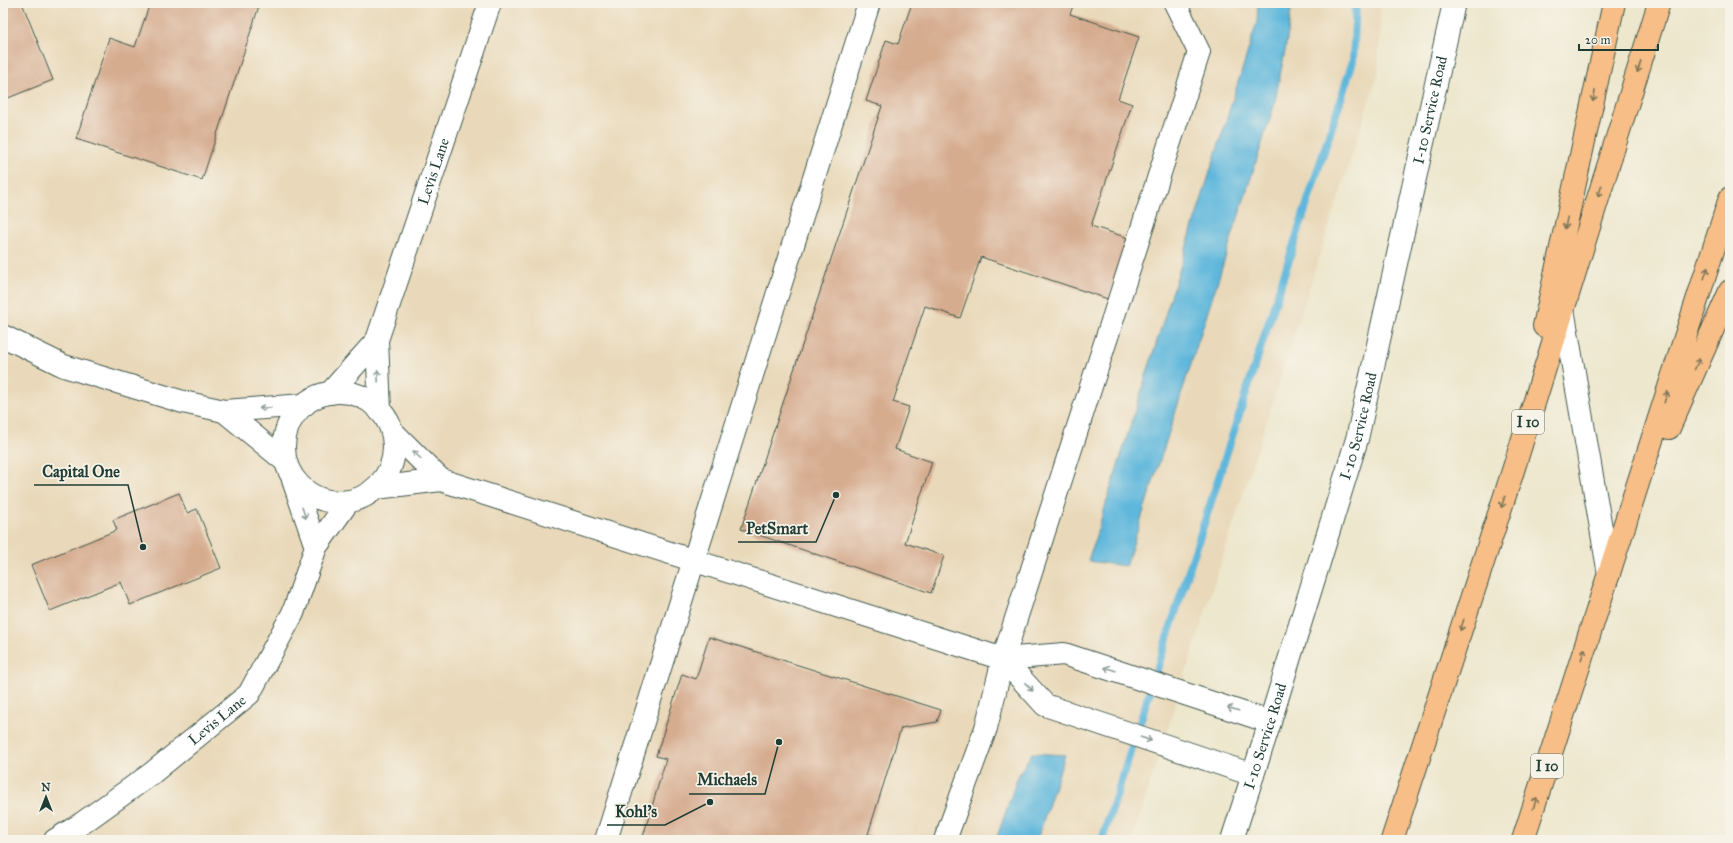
<svg xmlns="http://www.w3.org/2000/svg" width="1733" height="843" font-family="'IM FELL Great Primer',serif">
<rect width="100%" height="100%" fill="#f7f3e8"/>
<filter id="ink" filterUnits="userSpaceOnUse"><feTurbulence type="fractalNoise" baseFrequency=".025" numOctaves="2"/><feDisplacementMap in="SourceGraphic" scale="8" xChannelSelector="R" yChannelSelector="G"/><feConvolveMatrix kernelMatrix="1 2 1 2 8 2 1 2 1" color-interpolation-filters="sRGB"/></filter>
<filter id="wash" filterUnits="userSpaceOnUse"><feTurbulence type="fractalNoise" baseFrequency=".012" numOctaves="4" result="noise"/><feDisplacementMap in="SourceGraphic" scale="16" xChannelSelector="R" yChannelSelector="G"/><feGaussianBlur stdDeviation="0.9" result="paint"/><feColorMatrix in="noise" values="0 0 0 0 0 0 0 0 0 0 0 0 0 0 0 0 0 1.4 0 .05"/><feComposite in="paint" operator="in"/></filter>
<g filter="url(#wash)">
<rect width="100%" height="100%" fill="#ede7cd"/>
<!-- built -->
<path fill="#e9d9ba" d="M3,3H1381L1378,74L1132,840H3Z"/>
<!-- water -->
<path fill="#5fb7dc" stroke="#3f7a88" d="M1258,3H1292L1286,46L1274,106L1126,566L1088,561L1257,22Z
M1032,753L1065,755L1037,840H996L1018,776Z"/>
<g fill="none" stroke-linecap="round" stroke-linejoin="round">
<!-- stream -->
<path stroke="#5fb7dc" stroke-width="8" d="M1102,840L1353,61L1356,3"/>
</g>
<g id="blocks">
<!-- building -->
<path fill="#d6ac8f" d="M3,3H22L53,80L3,100Z
M150,3H260L202,180L76,139L109,38L135,47Z
M912,3H1074L1070,14L1139,37L1118,99L1132,104L1091,226L1128,238L1108,299L981,257L960,318L925,306L893,402L909,407L895,449L932,462L905,543L944,556L931,593L741,529L882,106L866,101L886,40L898,44Z
M179,493L187,513L197,509L221,568L130,605L121,582L50,611L31,565L117,530L113,520Z
M709,637L941,710L937,722L901,728L868,834L887,840H642L666,759L656,756L682,674L696,679Z"/>
</g>
</g>
<g filter="url(#ink)">
<use href="#blocks" fill-opacity="0" stroke="#3e564b" stroke-width="1"/>
<g fill="none" stroke-linecap="round" stroke-linejoin="round">
<defs>
<g id="minor">
<path d="M1563,309L1609,574"/>
<path d="M3,336L64,366L183,402L224,411L304,405"/>
<circle cx="339" cy="447" r="55"/>
<path d="M330,393L377,340"/>
<path d="M224,411L285,461"/>
<path id="s1" d="M380,411L377,340L490,3"/>
<path d="M392,431L441,480"/>
<path d="M293,480L316,547"/>
<path d="M376,488L441,480L1003,659L1064,654L1270,722"/>
<path d="M1003,659L1045,705L1253,775"/>
<path id="s2" d="M55,840L81,824L151,774L249,694L293,613L316,547L348,502"/>
<path d="M606,840L869,3"/>
<path d="M945,840L986,728L1003,659L1199,52L1175,3"/>
<path id="s3" d="M1232,840L1270,722L1357,439L1454,3"/>
</g>
<path id="highway" d="M1544,326L1614,3
M1669,428L1730,291
M1392,840L1511,477L1659,3
M1523,840L1730,198"/>
</defs>
<!-- minor casing -->
<use href="#minor" stroke="#3e564b" stroke-width="24"/>
<!-- highway casing -->
<use href="#highway" stroke="#3e564b" stroke-width="24"/>
<!-- minor -->
<use href="#minor" stroke="#fff" stroke-width="22"/>
<!-- highway -->
<use href="#highway" stroke="#f7be87" stroke-width="22"/>
</g>
<!-- one-way arrows -->
<defs><path id="oneway-shaft" d="M-6 0H5M1.5-3L5.5 0L1.5 3" fill="none" stroke-width="1.6" stroke-linecap="round" stroke-linejoin="round"/></defs>
<g stroke="#807759">
<use href="#oneway-shaft" transform="translate(1639 67) rotate(108)"/>
<use href="#oneway-shaft" transform="translate(1594 96) rotate(102)"/>
<use href="#oneway-shaft" transform="translate(1600 191) rotate(108)"/>
<use href="#oneway-shaft" transform="translate(1566 223) rotate(102)"/>
<use href="#oneway-shaft" transform="translate(1706 273) rotate(-72)"/>
<use href="#oneway-shaft" transform="translate(1697 364) rotate(-66)"/>
<use href="#oneway-shaft" transform="translate(1666 397) rotate(-72)"/>
<use href="#oneway-shaft" transform="translate(1503 502) rotate(108)"/>
<use href="#oneway-shaft" transform="translate(1462 625) rotate(108)"/>
<use href="#oneway-shaft" transform="translate(1583 654) rotate(-72)"/>
<use href="#oneway-shaft" transform="translate(1535 803) rotate(-72)"/>
</g>
<g stroke="#8f9e9a">
<use href="#oneway-shaft" transform="translate(378 376) rotate(-92)"/>
<use href="#oneway-shaft" transform="translate(265 408) rotate(176)"/>
<use href="#oneway-shaft" transform="translate(417 455) rotate(-135)"/>
<use href="#oneway-shaft" transform="translate(304 513) rotate(71)"/>
<use href="#oneway-shaft" transform="translate(1110 669) rotate(-162)"/>
<use href="#oneway-shaft" transform="translate(1029 687) rotate(47)"/>
<use href="#oneway-shaft" transform="translate(1233 709) rotate(-162)"/>
<use href="#oneway-shaft" transform="translate(1146 739) rotate(19)"/>
</g>
</g>
<g text-anchor="middle" dominant-baseline="central" stroke-width="3.5" stroke-linejoin="round" paint-order="stroke">
<!-- shield labels -->
<g fill="#f7f3e8" stroke="#60746a" stroke-width="1">
<rect x="1512" y="410" width="32" height="24" rx="3"/>
<rect x="1531" y="754" width="32" height="24" rx="3"/>
</g>
<g font-size="14" font-weight="bold" fill="#1f3d34">
<text x="1528" y="422">I 10</text>
<text x="1547" y="766">I 10</text>
</g>
<!-- street labels -->
<g font-size="15" fill="#1f3d34" stroke="#f7f3e8">
<text stroke="none"><textPath href="#s3" startOffset="757">I-10 Service Road</textPath></text>
<text stroke="none"><textPath href="#s1" startOffset="249">Levis Lane</textPath></text>
<text stroke="none"><textPath href="#s3" startOffset="433">I-10 Service Road</textPath></text>
<text stroke="none"><textPath href="#s2" startOffset="202">Levis Lane</textPath></text>
<text stroke="none"><textPath href="#s3" startOffset="109">I-10 Service Road</textPath></text>
</g>
</g>
<!-- callouts -->
<path fill="none" stroke="#1f3d34" stroke-width="1.5" d="M143 547L128 485H34M836 495L816 542H738M779 742L765 794H689M710 802L665 825H607"/>
<g fill="#1f3d34" stroke="#f7f3e8" stroke-width="1.5">
<circle cx="143" cy="547" r="4"/>
<circle cx="836" cy="495" r="4"/>
<circle cx="779" cy="742" r="4"/>
<circle cx="710" cy="802" r="4"/>
</g>
<g font-size="16" text-anchor="middle" font-weight="bold" fill="#1f3d34" stroke="#f7f3e8" stroke-width="3.5" stroke-linejoin="round" paint-order="stroke">
<text x="81" y="477">Capital One</text>
<text x="777" y="534">PetSmart</text>
<text x="727" y="785">Michaels</text>
<text x="636" y="817">Kohl's</text>
</g>
<!-- margin -->
<rect width="1733" height="843" fill="none" stroke="#f7f3e8" stroke-width="16"/>
<!-- north arrow -->
<g transform="translate(46 797)" stroke="#f7f3e8" stroke-width="3" paint-order="stroke">
<path d="M0-3L7 15L0 10L-7 15Z" fill="#1f3d34"/>
<text y="-6" font-size="11" font-weight="bold" text-anchor="middle" fill="#1f3d34">N</text>
</g>
<!-- scale -->
<path d="M1579 44v6h79v-6" fill="none" stroke="#1f3d34" stroke-width="2"/>
<text x="1585" y="44" font-size="12" fill="#1f3d34" stroke="#f7f3e8" stroke-width="3" paint-order="stroke">20 m</text>
</svg>
